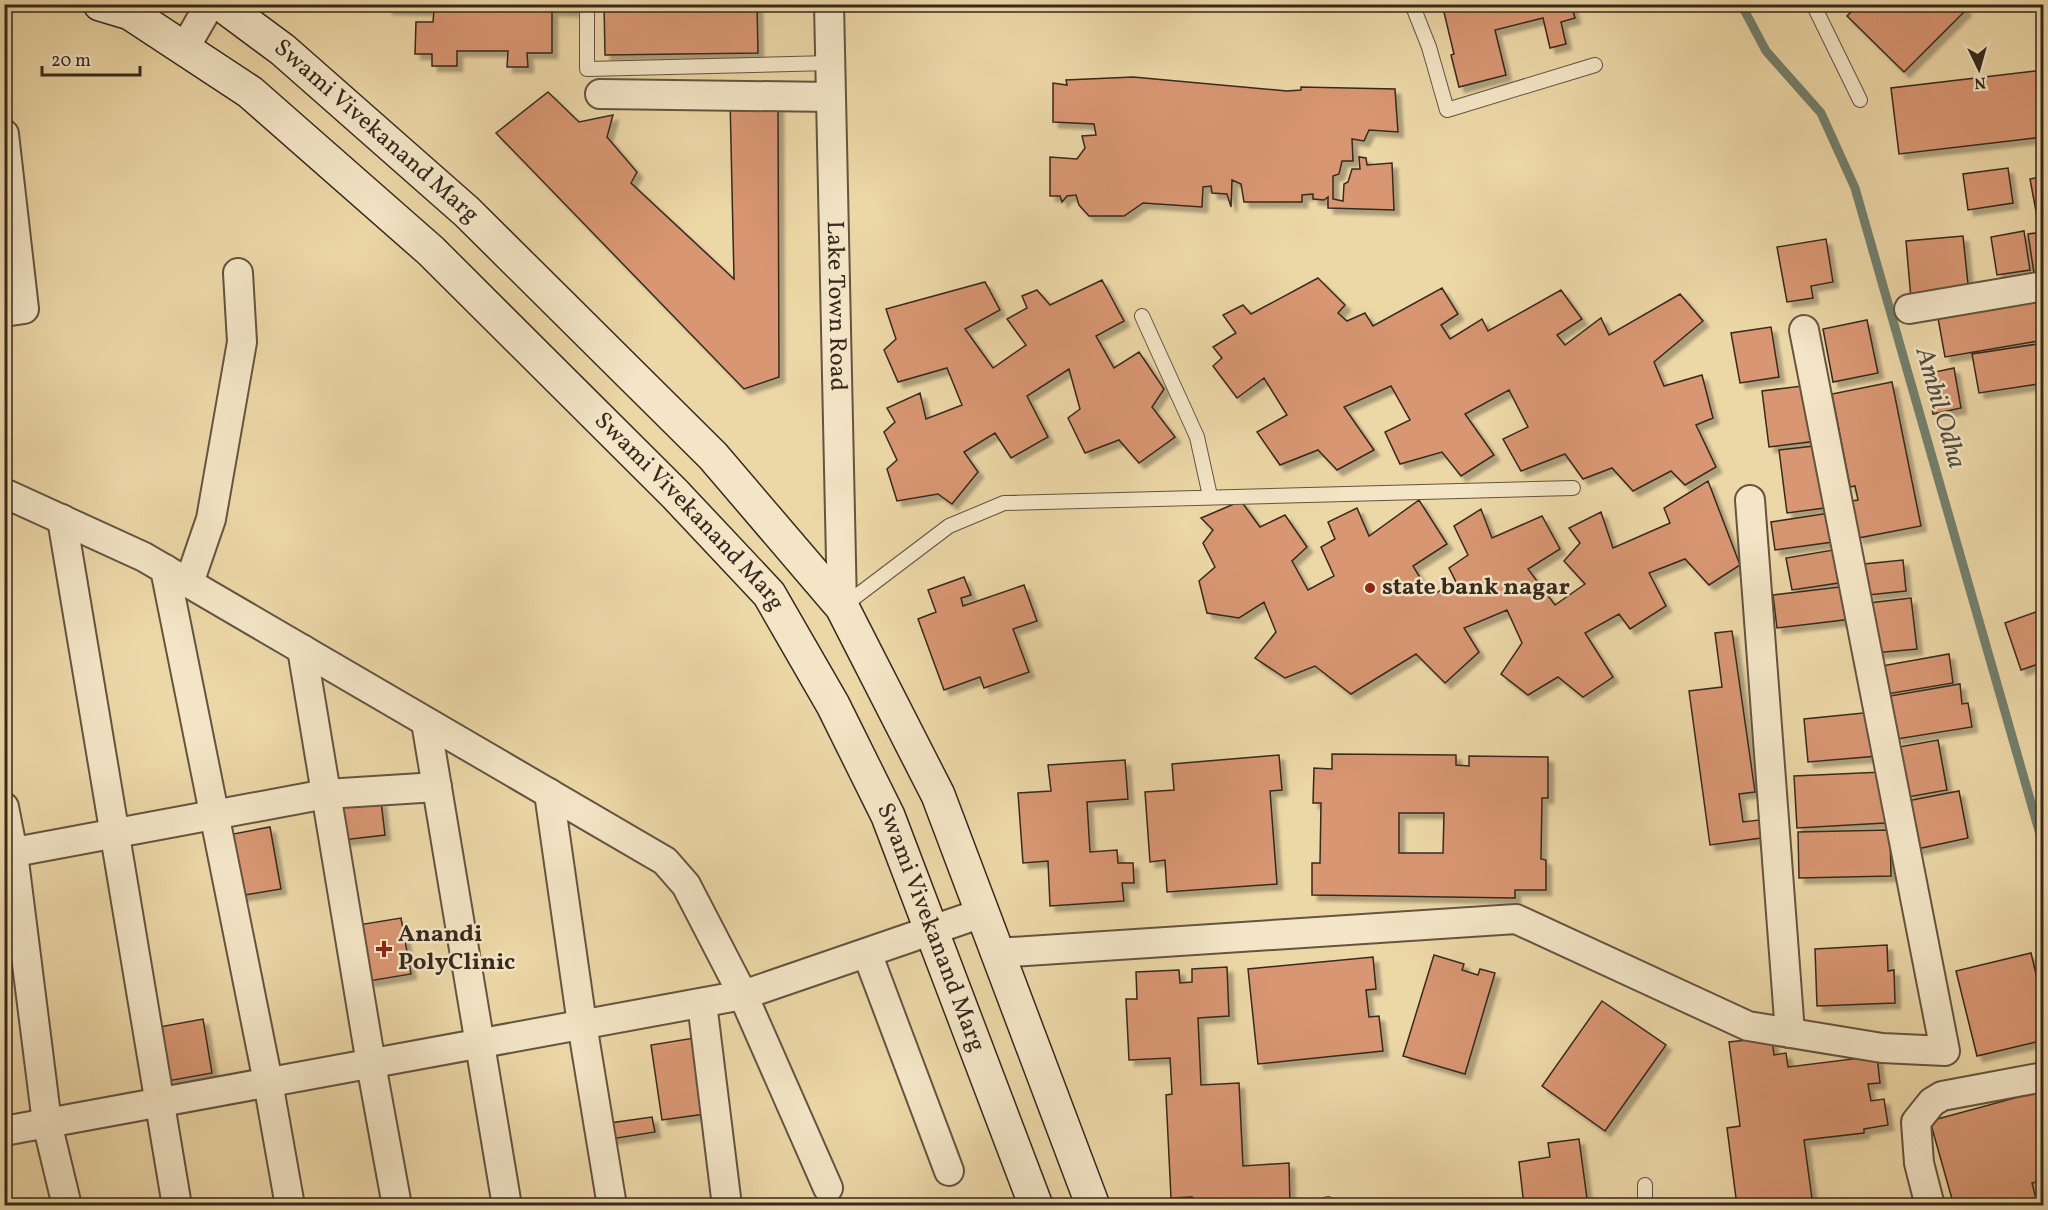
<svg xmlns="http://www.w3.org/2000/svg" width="2048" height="1210" font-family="Vollkorn,serif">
<defs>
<filter id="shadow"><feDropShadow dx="5.5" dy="5.5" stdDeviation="1.5" flood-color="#0004"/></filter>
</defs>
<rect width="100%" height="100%" fill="#ecd7a7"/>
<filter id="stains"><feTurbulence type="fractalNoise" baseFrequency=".00333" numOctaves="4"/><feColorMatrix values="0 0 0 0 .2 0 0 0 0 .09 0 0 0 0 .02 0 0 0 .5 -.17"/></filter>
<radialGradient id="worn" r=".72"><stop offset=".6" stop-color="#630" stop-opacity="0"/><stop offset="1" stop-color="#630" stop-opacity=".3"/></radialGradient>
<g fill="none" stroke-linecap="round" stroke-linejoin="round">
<!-- stream -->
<path stroke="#72806d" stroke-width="9" d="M1741,4L1766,51L1821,113L1855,188L2044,848"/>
</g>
<!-- building -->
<path fill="#d89672" stroke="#37291d" stroke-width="1.5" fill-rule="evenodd" filter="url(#shadow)" d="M387,4H574V11L552,10V53H527L528,67H507L508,51H457V66H432V54H415L416,22H433L434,10L387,9Z
M604,4H757L758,53L605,55Z
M1442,4H1571L1575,18L1561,22L1566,44L1550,48L1543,18L1495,30L1506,75L1459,87L1451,55L1454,54Z
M1859,4H1961L1966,10L1904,72L1847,16Z
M2044,70V137L1899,154L1891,88Z
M1133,77L1287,91L1301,90V87L1395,89L1398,132L1369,130L1364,141L1352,139L1353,161H1342L1339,174L1333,176V199L1343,201L1344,184L1348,182L1352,169H1360L1359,157L1366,158L1367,165L1392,163L1394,210L1328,208V197L1324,200L1313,199V194L1302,195V202H1244L1241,184L1232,180L1231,207L1227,194L1212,193L1211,186L1203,187L1202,207L1143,203L1124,216H1089L1079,205L1076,195L1067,196L1062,202L1060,196H1050V157L1077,159L1085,148L1082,136L1096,135L1094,124L1053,122V83L1067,85L1066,80Z
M548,92L579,122L613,115L607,137L637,172L631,183L734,279L730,99L778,101L779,377L744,389L496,133Z
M2008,168L2013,203L1968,210L1963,174Z
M2044,176V221L2038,222L2030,179Z
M2024,231L2030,270L1997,275L1991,237Z
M2044,232V272L2034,273L2028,234Z
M1963,236L1969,294L1911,299L1906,241Z
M1826,239L1833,282L1811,286L1813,298L1787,302L1777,247Z
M1318,278L1345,305L1338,313L1347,321L1365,313L1373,326L1442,288L1458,314L1441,325L1450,339L1482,319L1488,331L1561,290L1582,319L1557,335L1565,345L1601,318L1609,335L1680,294L1703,321L1654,362L1664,386L1702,375L1713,418L1696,425L1716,467L1685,485L1671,471L1633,491L1612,468L1583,479L1565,454L1521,471L1503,439L1528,427L1509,390L1465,414L1494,455L1461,476L1442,452L1400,464L1385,432L1410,420L1391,386L1344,407L1374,450L1337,470L1318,450L1280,465L1257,432L1287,415L1264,378L1237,398L1213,366L1222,358L1213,347L1236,333L1223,315L1243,305L1251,314Z
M1102,280L1124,321L1096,336L1114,368L1139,352L1164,389L1152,407L1175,437L1139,463L1119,440L1085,453L1068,418L1080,409L1069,369L1027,396L1048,437L1011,458L995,433L964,452L978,472L952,504L938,494L897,501L887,469L897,460L884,432L895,422L887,408L920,393L926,419L962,405L947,368L898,382L884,350L896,339L886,309L985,282L1000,310L965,329L993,368L1026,345L1007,319L1027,308L1022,296L1037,290L1050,305Z
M2039,290L2044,340L1945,357L1936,307Z
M1867,320L1878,373L1833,382L1823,329Z
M1771,327L1779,377L1740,383L1731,333Z
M2044,343V383L1979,393L1972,354Z
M1954,368L1961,408L1933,414L1926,374Z
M1892,382L1921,526L1858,538L1851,501L1858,500L1855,486L1850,487L1832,394Z
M1810,385L1817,441L1769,447L1762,391Z
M1823,445L1832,507L1787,513L1779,450Z
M1708,481L1740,565L1709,585L1685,559L1649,573L1666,606L1630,629L1619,614L1585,633L1613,677L1583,697L1558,677L1528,695L1501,674L1522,643L1507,610L1464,628L1479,652L1445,683L1416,654L1351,694L1315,666L1285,678L1255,658L1276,632L1264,602L1239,618L1207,613L1199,581L1215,567L1203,543L1213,530L1201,518L1241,501L1260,527L1285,515L1307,547L1292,561L1308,590L1334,576L1321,547L1335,539L1328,522L1357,508L1369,536L1419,500L1447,544L1413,566L1431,596L1456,582L1449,568L1468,555L1454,526L1481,509L1492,538L1542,516L1560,549L1528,569L1555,605L1585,584L1564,561L1580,543L1569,528L1601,512L1613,548L1670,523L1664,508Z
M1836,512L1840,541L1775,550L1771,522Z
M1839,549L1845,582L1792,590L1786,558Z
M1903,560L1906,591L1868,595L1864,564Z
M964,577L971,595L961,598L963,606L1024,585L1037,621L1013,629L1029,672L984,688L980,677L944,690L918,619L936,612L928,590Z
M1848,586L1852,619L1777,628L1773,595Z
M1911,598L1917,649L1874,653L1869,603Z
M2044,609V662L2021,670L2005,623Z
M1732,631L1755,792L1739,794L1743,822L1759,820L1761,838L1710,845L1689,691L1722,687L1715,633Z
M1949,654L1953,683L1881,695L1876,667Z
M1960,684L1962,704L1968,703L1972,727L1897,739L1890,696Z
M1873,712L1878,756L1808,762L1804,719Z
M1938,740L1947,790L1908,797L1899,747Z
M1332,754L1456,755V765L1469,766V756L1548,757V798H1542L1541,859L1546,860V890H1515V898L1312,895V863H1320L1321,803H1313L1314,768L1332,769ZM1399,813H1444L1443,853H1399Z
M1279,755L1282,790L1270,791L1277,884L1167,892L1165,860L1150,862L1145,792L1174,790L1172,764Z
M1125,760L1128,799L1087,802L1090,852L1117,850L1118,863H1133L1134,883H1122L1124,901L1050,906L1048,861L1023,863L1018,793L1051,791L1048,765Z
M1883,772L1885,823L1797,828L1794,776Z
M1959,791L1968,838L1917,849L1907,801Z
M381,801L385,835L343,840L339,807Z
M270,827L281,889L239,896L228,835Z
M1890,830L1891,876L1799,878L1798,832Z
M401,918L411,974L369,981L358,925Z
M1887,945L1888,971L1894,970L1895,1003L1817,1006L1815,949Z
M2031,953L2044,1007V1040L1977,1056L1956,971Z
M1434,955L1464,964L1462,970L1478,975L1480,969L1495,973L1465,1074L1403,1056Z
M1373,957L1376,989L1366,990L1369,1017L1379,1016L1383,1051L1258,1064L1248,969Z
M1227,967L1229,1016L1198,1018L1201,1085L1239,1083L1243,1166L1289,1163L1290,1206H1192V1197L1171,1198L1166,1095L1172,1094L1170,1058L1129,1060L1126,999H1137L1136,972L1179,970L1180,983L1192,982V969Z
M1602,1001L1666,1045L1605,1131L1542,1086Z
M203,1019L212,1073L168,1081L159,1027Z
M694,1038L705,1114L662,1120L651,1045Z
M1756,1039V1042L1772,1040L1774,1055L1786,1053L1788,1067L1877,1056L1880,1083L1868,1084L1871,1101L1884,1099L1888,1125L1864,1129V1133L1804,1140L1813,1206H1737L1727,1128L1740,1126L1729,1042Z
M2044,1090V1180L2032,1183L2038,1206H1954L1930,1121Z
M652,1117L655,1132L611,1139L610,1123Z
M1579,1139L1588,1206H1524L1519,1162L1550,1157L1548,1143Z"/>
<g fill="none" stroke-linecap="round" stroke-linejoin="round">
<defs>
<path id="lane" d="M587,4V69L830,63
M1412,4L1429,47L1447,110L1595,65
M1813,4L1860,100
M1142,316L1197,437L1210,496
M842,607L949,526L1004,503L1573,488
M1645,1185V1206
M1323,1206L1328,1204"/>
<g id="street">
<path id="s1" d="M829,4L842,607"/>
<path d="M184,49L210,4"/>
<path d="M600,94L831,97"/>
<path d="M4,134L24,309L4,312"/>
<path d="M1909,309L2044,286"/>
<path d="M4,493L144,557L665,861L686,885L743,995L828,1188"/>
<path d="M1750,500L1790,1033"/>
<path d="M62,519L177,1206"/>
<path d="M165,569L268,1082L290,1206"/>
<path d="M189,583L211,519L242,342L238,273"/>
<path d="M302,649L371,1064L397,1206"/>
<path d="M426,722L507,1206"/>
<path d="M549,793L582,1024L612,1206"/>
<path d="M4,807L13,853L47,1123L67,1206"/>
<path d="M4,854L326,794L437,787"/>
<path d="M867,953L949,1171"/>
<path d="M997,953L1516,919L1748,1026L1882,1048L1945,1051L1804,330"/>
<path d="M702,1003L727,1206"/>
<path d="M4,1131L743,995L982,913"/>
<path d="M1930,1206L1919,1163L1916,1122L1932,1102L1942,1096L2044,1077"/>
</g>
<g id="secondary">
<path id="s2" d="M100,4L130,13L250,92L431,251L675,494L769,594L833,705L888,816L1036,1206"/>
<path id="s3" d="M221,4L283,50L467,212L713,456L842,607L938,795L1093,1206"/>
</g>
</defs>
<!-- lane casing -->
<use href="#lane" stroke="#645440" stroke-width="16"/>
<!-- street casing -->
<use href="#street" stroke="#645440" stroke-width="32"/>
<!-- secondary casing -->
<use href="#secondary" stroke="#37291d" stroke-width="36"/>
<!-- lane -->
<use href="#lane" stroke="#f3e5c6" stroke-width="14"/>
<!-- street -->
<use href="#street" stroke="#f3e5c6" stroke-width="28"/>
<!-- secondary -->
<use href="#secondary" stroke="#f3e5c6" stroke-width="33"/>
</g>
<!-- markers -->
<g fill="#8f2418" stroke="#f3e5c6" stroke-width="2">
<circle cx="1370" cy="588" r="6"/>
<path d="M381 940h6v6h6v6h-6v6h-6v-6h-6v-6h6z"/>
</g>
<g text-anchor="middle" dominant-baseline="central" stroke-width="5" stroke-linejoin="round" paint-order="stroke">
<!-- street labels -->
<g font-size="24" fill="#37291d" stroke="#f3e5c6">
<text stroke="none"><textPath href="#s3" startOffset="201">Swami Vivekanand Marg</textPath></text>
<text stroke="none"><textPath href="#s1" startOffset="302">Lake Town Road</textPath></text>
<text stroke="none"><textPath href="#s2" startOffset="783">Swami Vivekanand Marg</textPath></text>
<text stroke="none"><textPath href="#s2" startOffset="1269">Swami Vivekanand Marg</textPath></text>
</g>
<!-- poi labels -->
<g font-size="24" font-weight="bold" fill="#37291d" stroke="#f3e5c6" text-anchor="start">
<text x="1382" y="588">state bank nagar</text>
<text x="398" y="935">Anandi<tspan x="398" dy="28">PolyClinic</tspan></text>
</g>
<!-- water labels -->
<g font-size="26" font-style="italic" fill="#504d3e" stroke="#f3e5c6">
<text transform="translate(1940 408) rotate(74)">Ambil Odha</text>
</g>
</g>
<!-- margin -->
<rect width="2048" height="1210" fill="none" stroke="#ecd7a7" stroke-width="24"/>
<rect x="6" y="6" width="2036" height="1198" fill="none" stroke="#37291d" stroke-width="3"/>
<rect x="12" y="12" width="2024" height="1186" fill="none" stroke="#37291d" stroke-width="1.5"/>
<!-- north arrow -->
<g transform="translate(1979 69) rotate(175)" stroke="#f3e5c6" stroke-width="4.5" paint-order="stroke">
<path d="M0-4.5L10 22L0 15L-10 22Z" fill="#37291d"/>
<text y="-9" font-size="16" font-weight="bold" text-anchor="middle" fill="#37291d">N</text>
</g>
<!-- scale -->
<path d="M42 66v9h98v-9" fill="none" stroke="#37291d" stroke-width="3"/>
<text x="51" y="66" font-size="18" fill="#37291d" stroke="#f3e5c6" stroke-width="4.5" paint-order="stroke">20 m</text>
<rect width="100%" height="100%" filter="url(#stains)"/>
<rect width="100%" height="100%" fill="url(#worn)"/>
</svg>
